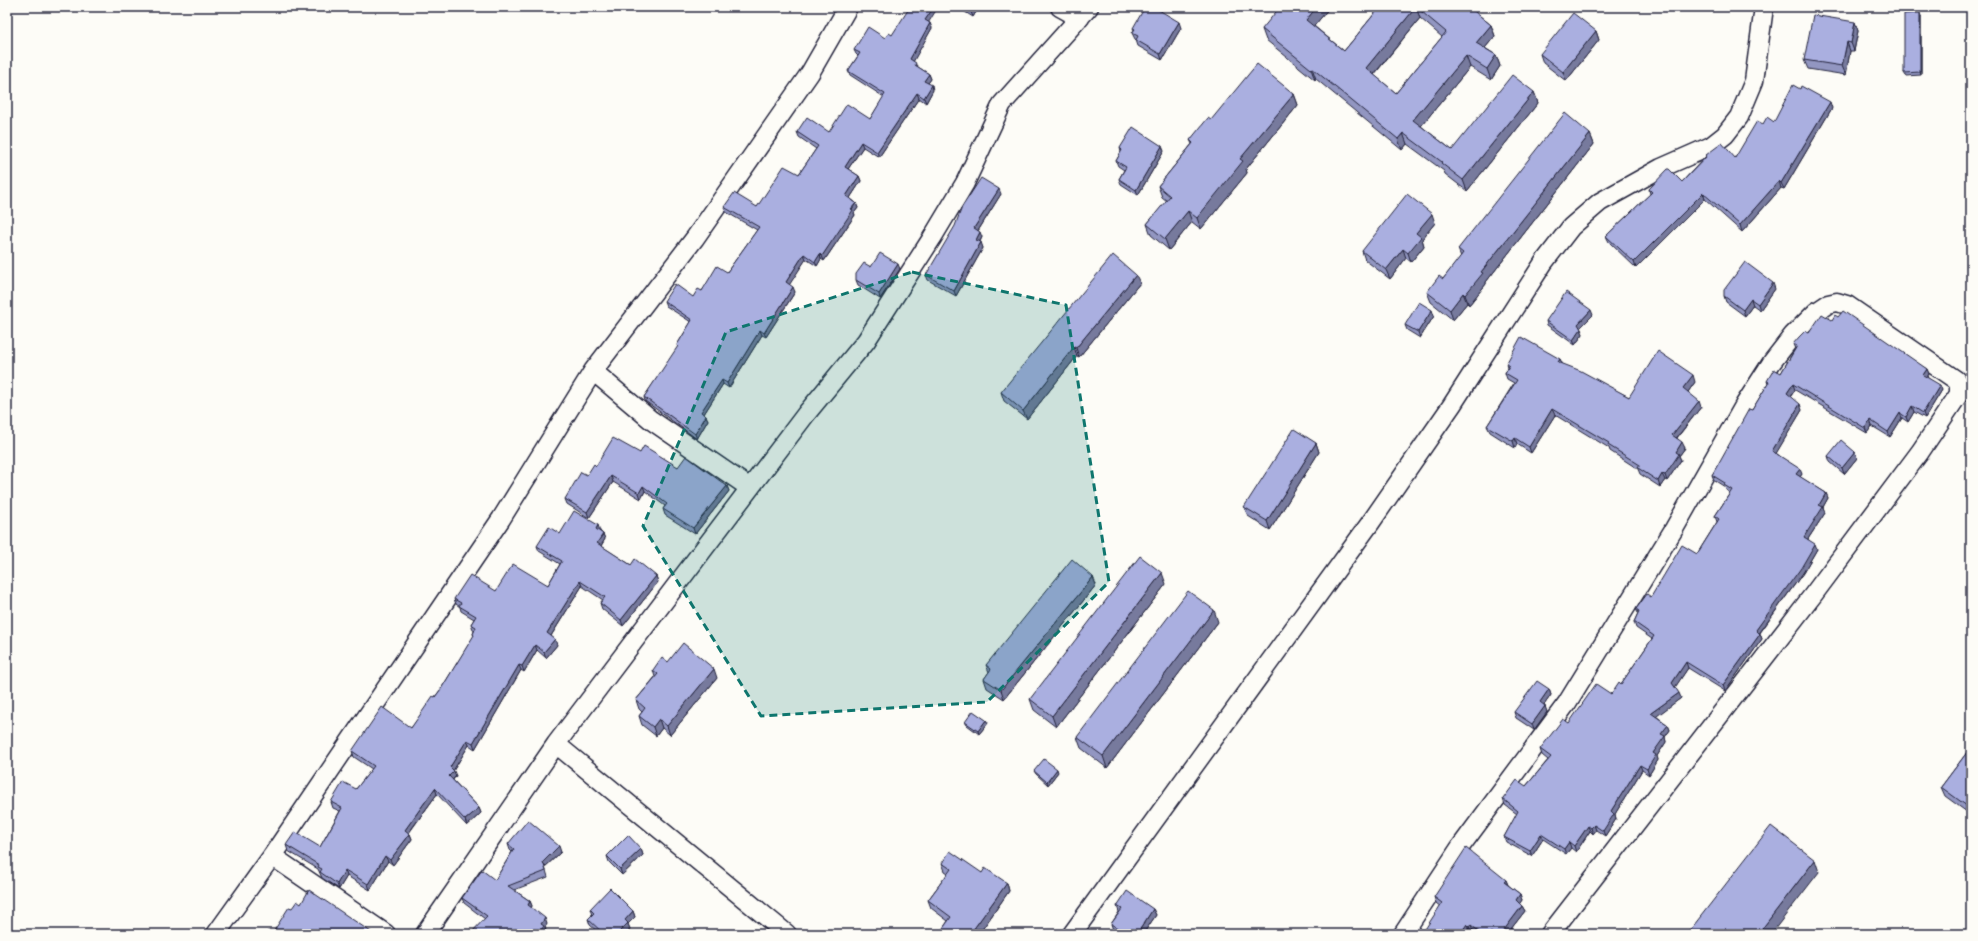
<svg xmlns="http://www.w3.org/2000/svg" width="1978" height="941" font-family="Caveat,sans-serif">
<rect width="100%" height="100%" fill="#fdfcf7"/>
<filter id="ink" filterUnits="userSpaceOnUse"><feTurbulence type="fractalNoise" baseFrequency=".025" numOctaves="2"/><feDisplacementMap in="SourceGraphic" scale="8" xChannelSelector="R" yChannelSelector="G"/><feConvolveMatrix kernelMatrix="1 2 1 2 8 2 1 2 1" color-interpolation-filters="sRGB"/></filter>
<g filter="url(#ink)">
<g fill="none" stroke-linecap="round" stroke-linejoin="round">
<defs>
<path id="street" d="M1060,7L1080,18
M593,371L651,420L750,488
M556,744L787,934
M272,856L386,934
M216,934L272,856L501,519L593,371L695,238L810,73L848,7
M425,934L556,744L806,414L866,341L932,238L965,183L1002,104L1089,7
M1072,934L1371,522L1452,405L1544,262L1571,227L1600,202L1661,168L1711,146L1725,135L1739,117L1754,81L1764,7
M1403,934L1461,846L1567,703L1674,529L1745,404L1772,362L1793,335L1816,312L1828,304L1837,302L1847,305L1956,380L1959,385V394L1920,452L1813,595L1550,934"/>
</defs>
<!-- street casing -->
<use href="#street" stroke="#22223b" stroke-width="21"/>
<!-- street -->
<use href="#street" stroke="#fdfcf7" stroke-width="18"/>
</g>
<!-- wall -->
<path fill="#9296c1" stroke="#22223b" fill-rule="evenodd" d="M957,7H979L973,17Z
M1330,7L1314,26L1344,51L1380,7H1469L1491,25L1495,36L1485,48L1496,55L1500,66L1491,80L1470,67L1421,126L1452,150L1534,92L1538,103L1467,191L1445,174L1444,171L1407,144L1402,150L1316,79L1315,80L1266,40L1262,29ZM1420,18L1442,37L1396,93L1374,75Z
M1921,16V75L1906,76L1904,73Z
M929,22L932,28L913,61L918,67L929,74L931,79L928,83L933,90L926,103L919,98L879,157L863,147L848,169L859,176L861,181L850,198L856,203L858,208L854,213L855,215L824,261L821,259L817,266L806,259L789,284L795,292L766,337L762,335L729,388L723,384L704,414L706,416L708,420L697,439L645,401L644,397L678,348L677,345L691,322L666,306L664,301L693,297L727,272L757,230L726,212L724,207H757L799,174L816,149L799,137L797,132H829L870,119L884,97L850,75L848,71L858,56L856,54L854,50L885,38L892,35Z
M1855,22L1858,31L1854,51H1850L1846,75L1808,69L1804,60Z
M1133,28H1181L1162,60L1138,46L1136,40L1135,39L1132,33L1134,30Z
M1596,31L1599,40L1566,81L1543,63L1540,54Z
M1294,94L1298,105L1246,169L1247,173L1201,229L1192,222L1169,250L1151,235L1147,224L1167,201L1162,197L1158,186L1192,144L1190,140L1211,120Z
M1832,108L1784,189L1781,188L1742,232L1705,199L1636,268L1609,242L1606,236L1650,194L1649,189L1682,182L1706,156V155L1735,158L1763,124Z
M1590,134L1594,144L1486,282V284L1469,305L1467,303L1453,320L1431,302L1427,292L1443,279L1461,257L1458,249Z
M1120,148L1164,151L1138,195L1121,184L1119,179L1124,170L1118,166L1116,161L1121,152Z
M1001,194L978,231L982,237L980,242L983,248L956,296L928,280L926,275Z
M1435,223L1422,239L1424,246L1411,262L1406,258L1390,279L1365,260L1362,251Z
M871,267L900,269L880,299L858,285L856,280Z
M1140,283L1079,357L1077,356L1027,419L1004,401L1001,392Z
M1775,289L1760,310L1753,305L1745,316L1726,302L1724,296Z
M1593,315L1580,328L1583,334L1575,345L1547,325L1546,321Z
M1434,316L1420,338L1407,330L1405,325Z
M1832,320L1927,369L1929,374L1927,377L1942,390L1925,418L1914,412L1908,422L1902,418L1890,437L1872,426L1867,433L1795,390L1791,396L1802,410L1776,453L1802,474L1800,477L1826,493L1828,498L1823,507L1825,513L1808,539L1817,549L1803,573L1760,633L1762,639L1725,691L1688,668L1675,687L1681,698L1656,716L1668,725L1670,730L1665,737L1666,742L1657,756L1658,760L1649,775L1642,770L1615,814L1616,819L1605,836L1596,830L1593,834L1590,831L1576,852L1571,848L1566,854L1543,839L1532,856L1506,842L1504,837L1517,814L1505,805L1503,799L1526,786L1548,760L1542,755L1540,749L1569,723L1611,694L1621,684L1652,639L1636,628L1634,622L1638,613L1636,609L1651,597L1697,554L1717,522L1715,516L1730,493L1726,490L1725,487L1714,480L1712,475L1768,384L1767,381L1781,373L1795,349L1793,344Z
M1560,359L1562,364L1629,397L1695,382L1688,392L1701,407L1677,438L1685,448L1679,456L1681,460L1667,481L1665,480L1660,487L1640,474L1638,469L1610,451L1609,448L1555,415L1531,453L1517,444L1515,448L1490,432L1487,426L1514,383L1507,379L1505,373L1507,368L1506,364Z
M1316,443L1319,452L1270,530L1248,516L1244,507Z
M1855,452L1857,458L1844,474L1830,462L1828,456Z
M640,453L678,467L727,486L729,491L695,534L665,515L663,509L665,506L645,491L641,499L613,482L589,518L567,504L565,499L587,475Z
M600,531L603,534L605,539L601,546L631,565L656,576L658,582L623,626L602,609L600,603L603,600L582,586L551,636L557,645L546,658L537,650L524,672L521,670L475,749L469,745L453,771L456,776L453,780L479,808L481,813L467,826L437,794L409,833L410,834L412,839L393,865L388,861L370,890L347,876L339,889L322,878L318,869L288,851L286,845L320,847L340,811L333,808L331,802L356,789L372,769L354,757L352,751L411,728L441,689L474,636L473,634L474,631L473,629L471,624L474,619L461,611L460,607L456,604L454,599L496,591L548,585L560,564L539,551L537,546L560,534Z
M1093,577L1096,585L1004,699L987,688L984,679L989,672L986,665Z
M1166,584L1056,727L1034,710L1030,699Z
M1218,622L1107,768L1081,748L1077,737Z
M668,662L717,678L670,735L662,728L656,736L642,725L639,716L642,712L639,709L636,700L655,677L653,670Z
M1549,689L1551,695L1544,705L1547,712L1534,730L1516,718L1514,712Z
M986,720L988,723L979,734L967,725L965,722Z
M1971,747V815L1945,796L1941,787Z
M1034,771L1058,772L1048,785L1036,774Z
M508,844L561,852L545,867L548,877L514,890L530,901L532,906L531,908L547,924L545,927L546,931L544,934H470L485,919L464,903L462,898L495,880L512,852L510,850Z
M641,849L643,855L622,875L609,862L607,856Z
M942,863L982,873L1007,883L1009,891L979,934H939L948,921L931,908L928,900L948,873L945,871Z
M1506,880L1508,885L1520,894L1522,900L1519,904L1522,906L1525,911L1507,934H1477L1473,930L1471,932L1436,903L1434,897Z
M1117,906L1153,909L1156,915L1143,934H1119L1113,930L1111,924L1119,912Z
M590,909L633,911L635,917L628,924L630,929L625,934H600L590,925L588,919L592,915Z"/>
<!-- shaded-wall -->
<path fill="#777a9d" stroke="#22223b" d="M934,7H938L927,25L925,20Z
M974,7H979L973,17L971,12Z
M1317,7H1330L1310,31L1306,20Z
M1416,7L1420,18L1370,79L1366,68Z
M1920,13L1921,16V75L1920,72Z
M1179,22L1181,28L1162,60L1160,54Z
M1855,22L1858,31L1854,51L1851,43Z
M930,23L932,28L912,64L910,59Z
M1491,25L1495,36L1480,54L1476,43Z
M1596,31L1599,40L1566,81L1563,72Z
M1847,42L1850,51L1846,75L1842,66Z
M1496,55L1500,66L1491,80L1487,69Z
M1466,56L1470,67L1417,131L1413,120Z
M1312,68L1316,79L1315,80L1311,69Z
M929,74L931,79L926,86L924,81Z
M932,85L933,90L926,103L924,98Z
M1534,92L1538,103L1467,191L1463,180Z
M917,93L919,98L879,157L877,152Z
M1294,94L1298,105L1246,169L1247,173L1201,229L1197,218L1240,159Z
M1830,102L1832,108L1784,189L1781,183Z
M1403,133L1407,144L1402,150L1398,139Z
M1590,134L1594,144L1486,282V284L1469,305L1465,295L1481,272Z
M861,142L863,147L846,172L845,167Z
M1162,146L1164,151L1138,195L1136,190Z
M859,176L861,181L848,201L846,196Z
M1779,181L1781,188L1742,232L1740,225Z
M999,189L1001,194L976,234L974,228Z
M1703,193L1705,199L1636,268L1634,262Z
M856,203L858,208L854,213L855,215L824,261L822,256Z
M1188,211L1192,222L1169,250L1165,239Z
M1432,214L1435,223L1422,239L1424,246L1411,262L1408,253L1416,233Z
M980,232L982,237L978,245L976,240Z
M981,242L983,248L956,296L954,291Z
M1403,249L1406,258L1390,279L1386,270Z
M804,254L806,259L788,287L786,282Z
M820,254L821,259L817,266L815,262Z
M898,264L900,269L880,299L879,294Z
M1136,275L1140,283L1079,357L1076,348Z
M1773,283L1775,289L1760,310L1758,304Z
M793,287L795,292L766,337L764,333Z
M1463,293L1467,303L1453,320L1450,310Z
M1751,299L1753,305L1745,316L1743,310Z
M1432,310L1434,316L1420,338L1418,332Z
M1591,310L1593,315L1579,329L1578,324Z
M1581,329L1583,334L1575,345L1573,340Z
M760,330L762,335L729,388L727,383Z
M1074,347L1077,356L1027,419L1023,411Z
M1560,359L1563,365L1558,362Z
M1927,369L1929,374L1925,380L1923,375Z
M1693,375L1695,382L1686,395L1683,388Z
M722,380L723,384L702,417L701,412Z
M1793,384L1795,390L1789,398L1787,393Z
M1940,385L1942,390L1925,418L1923,413Z
M1699,401L1701,407L1674,441L1672,435Z
M1800,404L1802,410L1774,457L1772,451Z
M1912,406L1914,412L1908,422L1906,417Z
M1552,409L1555,415L1531,453L1529,447Z
M1900,413L1902,418L1890,437L1888,432Z
M706,416L708,420L697,439L695,434Z
M1870,420L1872,426L1867,433L1865,428Z
M1515,438L1517,444L1515,448L1513,441Z
M1682,442L1685,448L1679,456L1681,460L1667,481L1665,475L1676,452Z
M1316,443L1319,452L1270,530L1267,521Z
M1855,452L1857,458L1844,474L1842,468Z
M1800,469L1802,474L1798,480L1796,474Z
M1662,474L1665,480L1660,487L1658,481Z
M611,476L613,482L589,518L587,512Z
M643,486L645,491L641,499L639,493Z
M727,486L729,491L695,534L693,528Z
M1826,493L1828,498L1823,507L1825,513L1806,542L1804,537L1819,505Z
M598,525L600,531L598,534L596,529Z
M603,534L605,539L599,549L597,543Z
M1815,544L1817,549L1803,573L1758,635L1756,630Z
M1162,573L1166,584L1056,727L1052,716Z
M656,576L658,582L623,626L621,620Z
M1093,577L1096,585L1004,699L1001,690Z
M580,581L582,586L549,639L547,633Z
M1214,610L1218,622L1107,768L1103,756Z
M1760,634L1762,639L1725,691L1723,685Z
M555,639L557,645L546,658L544,652Z
M535,645L537,650L524,672L522,666Z
M1686,662L1688,668L1674,689L1672,683Z
M519,665L521,670L475,749L473,743Z
M714,669L717,678L670,735L667,726Z
M1549,689L1551,695L1542,708L1540,702Z
M1679,693L1681,698L1653,719L1651,713Z
M1545,706L1547,712L1534,730L1532,724Z
M659,719L662,728L656,736L653,727Z
M986,720L988,723L979,734L978,731Z
M1668,725L1670,730L1665,737L1666,742L1657,756L1658,760L1649,775L1647,769L1661,734Z
M467,740L469,745L453,771H454L456,776L451,781L449,776L450,767Z
M1640,765L1642,770L1615,814L1616,819L1605,836L1603,831L1611,811Z
M1057,769L1058,772L1048,785L1047,782Z
M435,788L437,794L407,835L405,830Z
M479,808L481,813L467,826L465,820Z
M1594,825L1596,830L1593,834L1591,828Z
M1588,826L1590,831L1576,852L1574,846Z
M410,834L412,839L393,865L390,860Z
M1541,834L1543,839L1532,856L1530,851Z
M1569,842L1571,848L1566,854L1564,849Z
M559,846L561,852L545,867L543,862Z
M641,849L643,855L622,875L620,869Z
M385,856L388,861L370,890L368,884Z
M1815,860L1819,872L1771,934H1758Z
M345,870L347,876L339,889L337,884Z
M1506,880L1508,885L1504,882Z
M1007,883L1009,891L979,934H970Z
M1520,894L1522,900L1518,906L1516,900Z
M530,901L532,906L529,910L528,905Z
M1522,906L1525,911L1507,934H1501Z
M1153,909L1156,915L1143,934H1137Z
M633,911L635,917L628,924L630,929L625,934H617L625,920Z
M545,918L547,924L545,927L546,931L544,934H538L541,924Z
M1467,924L1469,930L1466,934H1460Z
M1471,925L1473,930L1471,932L1469,926Z"/>
<!-- building -->
<path fill="#aaafe0" stroke="#22223b" fill-rule="evenodd" d="M910,7H934L925,20L930,23L910,59L916,63L915,65L929,74L924,81L932,85L924,98L917,93L877,152L861,142L845,167L859,176L846,196L856,203L851,209L853,210L822,256L820,254L815,262L804,254L786,282L793,287L764,333L760,330L727,383L722,380L701,412L706,416L695,434L644,397L678,346L677,345L692,320L664,301L675,284L693,297L698,289L702,291L717,266L727,272L759,227L724,207L734,193L757,207L784,166L799,174L818,146L797,132L807,117L829,132L847,104L870,119L885,94L848,71L860,53L854,50L868,27L885,38L889,33L892,35Z
M963,7H974L971,12Z
M1145,7H1154L1179,22L1160,54L1136,40L1138,36L1132,33L1135,29L1133,28Z
M1280,7H1317L1306,20L1344,51L1380,7H1469L1491,25L1476,43L1496,55L1487,69L1466,56L1413,120L1452,150L1512,75L1534,92L1463,180L1441,163L1442,162L1403,133L1398,139L1312,68L1311,69L1262,29ZM1416,7L1446,32L1396,93L1366,68Z
M1573,13L1596,31L1563,72L1540,54Z
M1920,13V72L1904,73V14Z
M1813,15L1855,22L1851,43L1847,42L1842,66L1804,60Z
M1257,64L1294,94L1240,159L1243,161L1197,218L1188,211L1165,239L1147,224L1170,196L1158,186L1193,143L1190,140L1208,118L1211,120Z
M1793,85L1800,89L1801,86L1830,102L1781,183L1779,181L1740,225L1703,193L1634,262L1606,236L1652,192L1649,189L1668,169H1669L1682,182L1707,156L1706,155L1722,143L1735,158L1757,121L1763,124L1767,117L1774,122Z
M1565,113L1590,134L1481,272L1483,273L1465,295L1463,293L1450,310L1427,292L1439,276L1443,279L1463,253L1458,249Z
M1133,127L1162,146L1136,190L1119,179L1126,167L1116,161L1122,150L1120,148Z
M981,178L999,189L974,228L980,232L976,240L981,242L954,291L926,275L955,226L962,207Z
M1407,194L1432,214L1416,233L1421,237L1408,253L1403,249L1386,270L1362,251Z
M880,253L898,264L879,294L856,280V274L864,263L871,267Z
M1113,255L1136,275L1076,348L1074,347L1023,411L1001,392Z
M1745,262L1773,283L1758,304L1751,299L1743,310L1724,296V290Z
M1566,292L1591,310L1578,324L1581,329L1573,340L1546,321Z
M1419,302L1432,310L1418,332L1405,325Z
M1843,311L1927,369L1923,375L1940,385L1923,413L1912,406L1906,417L1900,413L1888,432L1870,420L1865,428L1793,384L1787,393L1800,404L1772,451L1800,469L1796,474L1826,493L1819,505L1823,507L1804,537L1815,544L1801,568L1756,630L1760,634L1723,685L1686,662L1672,683L1679,693L1651,713L1668,725L1661,734L1665,736L1653,753L1656,755L1647,769L1640,765L1611,811L1614,814L1603,831L1594,825L1591,828L1588,826L1574,846L1569,842L1564,849L1541,834L1530,851L1504,837L1518,811L1503,799L1517,780L1526,786L1551,757L1540,749L1563,719L1569,723L1596,684L1611,694L1619,682L1621,684L1654,636L1634,622L1639,611L1636,609L1647,594L1651,597L1682,545L1697,554L1719,519L1715,516L1732,490L1724,485L1725,483L1712,475L1749,409L1752,410L1769,382L1767,381L1774,369L1781,373L1797,346L1793,344L1799,337L1805,331L1809,333L1822,314L1832,320L1835,315L1838,317Z
M1521,337L1560,359L1558,362L1581,371L1629,397L1658,351L1693,375L1683,388L1699,401L1672,435L1682,442L1676,452L1679,454L1665,475L1662,474L1658,481L1638,468L1640,465L1608,445L1609,443L1552,409L1529,447L1515,438L1513,441L1487,426L1517,380L1505,373L1509,366L1506,364Z
M1294,429L1316,443L1267,521L1244,507Z
M613,438L640,453L644,446L678,467L686,456L727,486L693,528L663,509L667,504L643,486L639,493L611,476L587,512L565,499L581,472L587,475L594,464L596,466Z
M1841,440L1855,452L1842,468L1828,456Z
M574,511L598,525L596,529L603,534L597,543L631,565L635,559L656,576L621,620L600,603L605,597L580,581L547,633L555,639L544,652L535,645L522,666L519,665L473,743L467,740L450,767L454,771L449,776L479,808L465,820L435,788L405,830L410,834L390,860L385,856L368,884L345,870L337,884L320,872L322,869L318,867L319,865L286,845L295,832L320,847L342,808L331,802L343,782L356,789L374,766L352,751L382,707L411,728L433,696L435,697L441,689L474,635L473,634L476,627L471,624L476,616L459,606L461,603L454,599L470,575L496,591L513,564L548,585L562,561L537,546L549,527L560,534Z
M1140,556L1162,573L1052,716L1030,699Z
M1072,559L1093,577L1001,690L984,679L991,669L986,665Z
M1188,591L1214,610L1103,756L1077,737Z
M683,643L714,669L667,726L659,719L653,727L639,716L645,708L636,700L658,674L653,670L662,657L668,662Z
M1537,681L1549,689L1540,702L1545,706L1532,724L1514,712Z
M973,711L986,720L978,731L965,722Z
M1971,747V809L1941,787Z
M1044,759L1057,769L1047,782L1034,771Z
M528,820L559,846L543,862L546,871L508,886L530,901L528,905L545,918L541,924L544,926L538,934H470L487,916L462,898L482,870L495,880L514,849L508,844Z
M1771,826L1815,860L1758,934H1687Z
M628,835L641,849L620,869L607,856Z
M1466,848L1506,880L1504,882L1520,894L1516,900L1522,906L1501,934H1493L1491,932L1489,934H1482L1471,925L1469,926L1467,924L1460,934H1422L1442,903L1434,897Z
M950,851L982,873L985,868L1007,883L970,934H939L951,917L928,900L951,869L942,863Z
M610,888L633,911L625,920L628,923L617,934H604L588,919L594,913L590,909Z
M309,890L374,934H267L268,931L272,934L289,907L292,908L297,901L301,904Z
M1127,891L1153,909L1137,934H1126L1111,924L1122,909L1117,906Z"/>
</g>
<!-- marked area -->
<path fill="#0f766e" fill-opacity="0.2" stroke="#0f766e" stroke-width="3" stroke-dasharray="8 5" stroke-linejoin="round" d="M912,272L1066,305L1109,582L987,702L761,716L643,526L726,332Z"/>
<!-- margin -->
<rect width="1978" height="941" fill="none" stroke="#fdfcf7" stroke-width="24"/>
<rect x="12" y="12" width="1954" height="917" fill="none" stroke="#22223b" stroke-width="1.5" filter="url(#ink)"/>
</svg>
